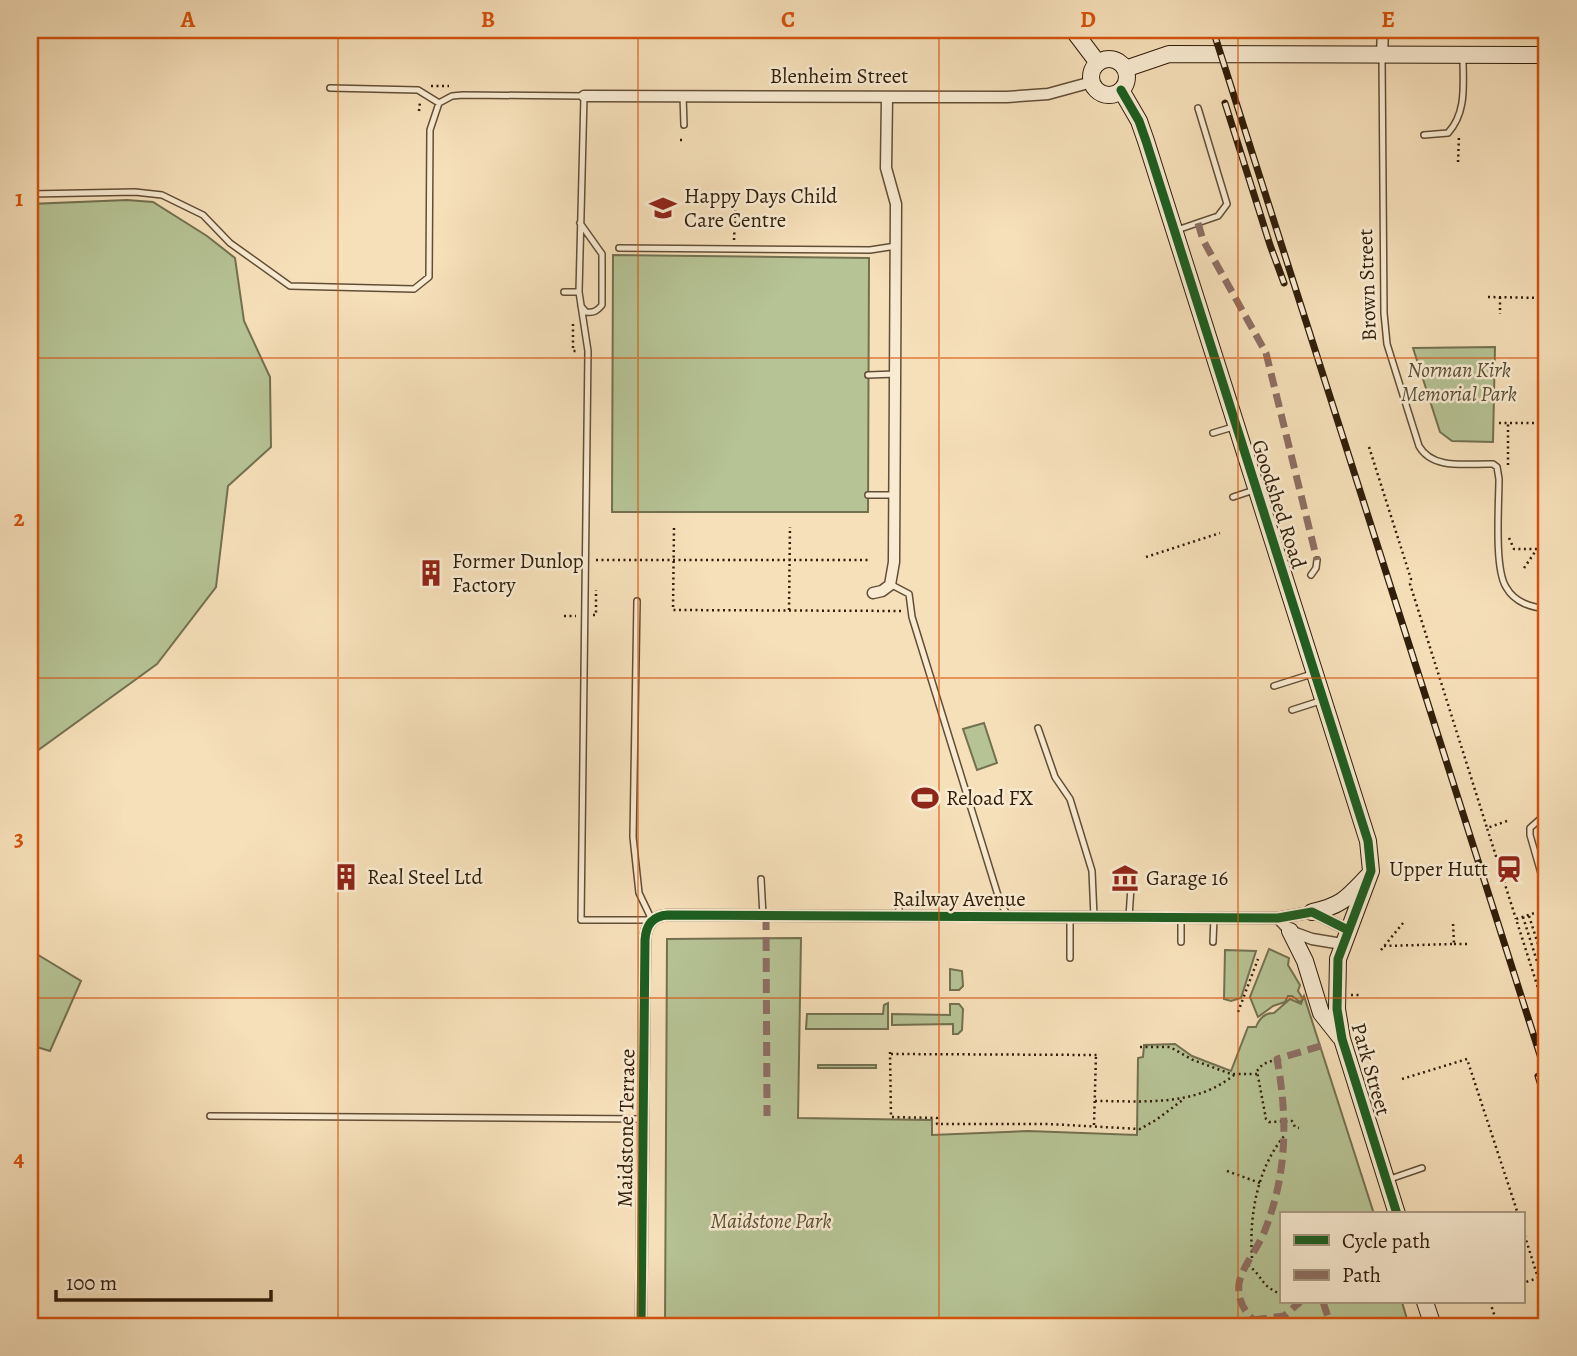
<svg xmlns="http://www.w3.org/2000/svg" width="1577" height="1356" font-family="Alegreya,serif">
<rect width="100%" height="100%" fill="#f6e0ba"/>
<filter id="stains"><feTurbulence type="fractalNoise" baseFrequency=".00286" numOctaves="4"/><feColorMatrix values="0 0 0 0 .2 0 0 0 0 .09 0 0 0 0 .02 0 0 0 .5 -.17"/></filter>
<radialGradient id="worn" r=".72"><stop offset=".6" stop-color="#630" stop-opacity="0"/><stop offset="1" stop-color="#630" stop-opacity=".3"/></radialGradient>
<!-- green -->
<path fill="#b6c395" stroke="#737050" stroke-width="2" d="M127,200L153,202L207,236L235,258L244,321L270,377L271,447L228,486L216,587L157,664L30,756V204Z
M613,255L869,258L868,512H612Z
M1495,347L1493,442L1452,441L1440,432L1413,348Z
M984,723L997,763L977,770L963,729Z
M1547,825V868C1543,853 1534,837 1547,825Z
M801,938L798,1118L932,1120V1135L1028,1131L1137,1135L1138,1058L1143,1057L1144,1045L1175,1044L1192,1056L1231,1071L1248,1027H1256C1259,1019 1265,1013 1274,1013L1290,999L1301,1004L1304,996L1374,1214H1281V1302H1402L1409,1326H665L667,939Z
M1269,949L1289,958L1288,965L1300,985L1298,991L1303,999L1300,1002L1292,996H1288L1285,1002L1273,1006L1258,1017L1250,997Z
M30,950L81,981L50,1051L30,1045Z
M1225,950L1256,951L1241,998L1231,1001L1224,999Z
M950,969L962,971L963,986L959,990H950Z
M888,1003V1029H806L807,1014H883L884,1005Z
M950,1004H959L963,1009L962,1030L958,1034H953V1024L892,1025V1014L950,1015Z
M818,1065H876V1068H818Z"/>
<g fill="none" stroke-linecap="round" stroke-linejoin="round">
<defs>
<path id="lane" d="M1382,57L1384,313L1387,344L1419,446C1433,471 1469,463 1493,464L1497,467L1499,479C1499,503 1494,568 1506,587C1515,603 1531,607 1547,609
M330,88L418,90L439,103L452,96L463,95L584,96L579,292L588,351L581,920H652L639,893L633,837L637,601
M683,96L684,125
M1424,135L1448,133C1467,112 1463,85 1463,58
M30,194L135,192L162,195L203,215L230,243L290,286L414,289L429,277L430,130L439,103
M580,223L602,254V305C597,311 594,313 586,312L581,306
M1177,230L1218,216L1227,204L1198,108
M619,248L870,250L896,246
M564,292H579
M868,375L896,374
M1213,433L1233,427
M868,495H894
M1233,497L1254,490
M1311,575L1316,568L1317,560
M890,584L909,594L912,617L1000,902L1008,916
M1274,686L1312,674
M1292,710L1320,701
M1038,728L1055,777L1070,799L1092,871L1094,917
M1547,817L1539,820L1530,828V835L1547,894
M761,879L763,916
M899,899V916
M1129,917L1131,887
M1181,917V942
M1213,942L1214,917
M1070,958V916
M210,1116L643,1119
M1390,1179L1422,1168"/>
<path id="street" d="M1382,55L1383,30
M584,96L1007,97L1048,94L1092,82
M873,593L882,591L890,585L894,562L896,204L886,168L887,98
M1278,918L1290,931L1312,939L1342,944
M641,1326L645,940C646,925 652,916 668,915L1278,918L1312,912L1348,930"/>
<path id="secondary" d="M1073,30L1098,63
M1091 77a18 18 0 1 1 36 0a18 18 0 1 1-36 0Z
M1125,69L1169,54L1547,55
M1121,90L1139,121L1146,141L1368,841L1371,871L1338,959L1337,1009L1342,1039L1397,1214
M1312,912C1342,906 1348,897 1368,876
M1290,931L1305,961L1321,1013L1340,1037
M1425,1302L1433,1326"/>
</defs>
<!-- lane casing -->
<use href="#lane" stroke="#624e36" stroke-width="8"/>
<!-- street casing -->
<use href="#street" stroke="#624e36" stroke-width="13"/>
<!-- secondary casing -->
<use href="#secondary" stroke="#301d0a" stroke-width="18"/>
<!-- path -->
<path stroke="#301d0a" stroke-width="2.5" stroke-dasharray="2 3.5" stroke-linecap="butt" d="M431,86H449
M419,111L420,102
M680,140H684
M1458,162L1459,136
M734,240L736,199
M1488,297L1547,298
M1500,297V314
M573,324V351H578
M1499,423H1547
M1369,447L1411,579L1410,584L1487,828
M1508,465V423
M674,528L673,610L903,611
M1509,538L1514,549H1547
M1146,557L1220,533
M596,560H869
M1524,568L1537,549
M789,610L790,527
M593,615H596V590
M564,616H576
M1507,821L1487,828L1516,919
M1529,916L1547,972
M1523,917L1547,993
M1454,944H1467
M1384,946L1454,944L1453,923
M1381,950L1403,923
M1351,995H1362
M1238,1012L1258,959
M1546,1013L1516,919L1547,909
M1140,1047H1170L1193,1060L1231,1074H1257
M890,1052L891,1117L937,1118V1124H1048L1140,1129L1156,1120L1184,1099
M891,1054L1098,1055
M1277,1059L1263,1064L1257,1071L1266,1119L1269,1122L1292,1121L1295,1127L1299,1128
M1402,1079L1467,1059L1518,1214
M1095,1101C1143,1101 1195,1107 1234,1075
M1094,1125L1096,1055
M1227,1171L1260,1183
M1523,1230L1538,1278L1523,1283
M1252,1258C1249,1216 1257,1168 1285,1135
M1248,1265C1264,1277 1260,1286 1281,1294
M1293,1302L1297,1306
M1490,1302L1498,1326"/>
<!-- lane -->
<use href="#lane" stroke="#f9ebd2" stroke-width="5"/>
<!-- street -->
<use href="#street" stroke="#f9ebd2" stroke-width="10"/>
<!-- secondary -->
<use href="#secondary" stroke="#f9ebd2" stroke-width="16"/>
<defs>
<path id="rail" d="M1213,30L1547,1077
M1225,103L1270,245L1284,283
M1538,1076L1547,1105"/>
</defs>
<!-- rail casing -->
<use href="#rail" stroke="#301d0a" stroke-width="7"/>
<!-- rail -->
<use href="#rail" stroke="#f9ebd2" stroke-width="4.5" stroke-dasharray="13" stroke-linecap="butt"/>
<!-- quiet -->
<path stroke="#8d6e63" stroke-width="7" stroke-dasharray="14 7" stroke-linecap="butt" d="M1198,223L1203,240L1266,353L1317,560
M766,916L767,1116
M1323,1302L1331,1326
M1253,1320L1284,1316L1300,1302
M1260,1326C1247,1315 1237,1303 1239,1284C1241,1268 1259,1247 1265,1230C1287,1174 1288,1119 1277,1059L1324,1045"/>
<defs>
<path id="cycleway" d="M1121,90L1139,121L1146,141L1368,841L1371,871L1338,959L1337,1009L1342,1039L1397,1214
M641,1326L645,940C646,925 652,916 668,915L1278,918L1312,912L1348,930"/>
</defs>
<!-- cycleway casing -->
<use href="#cycleway" stroke="#f9ebd2" stroke-width="13"/>
<!-- cycleway -->
<use href="#cycleway" stroke="#1b5e20" stroke-width="9"/>
</g>
<!-- grid -->
<path fill="none" stroke="#d6530c" stroke-width="2" stroke-opacity="0.55" d="M338,30V1326M638,30V1326M939,30V1326M1238,30V1326M30,358H1547M30,678H1547M30,998H1547"/>
<!-- icons -->
<defs>
<symbol id="school-bare" viewBox="-9 -9 18 18"><path d="M0-5L7-2L0 1L-7-2ZM-4 1L0 2.5L4 1V4Q0 6-4 4Z" fill="#8f2418" stroke="#f9ebd2" stroke-width="2.5" paint-order="stroke"/></symbol>
<symbol id="building-bare" viewBox="-9 -9 18 18"><path d="M-4-6H4V6H1V3H-1V6H-4ZM-2.5-4.3h1.7v1.8h-1.7ZM.8-4.3h1.7v1.8H.8ZM-2.5-1h1.7V.8h-1.7ZM.8-1h1.7V.8H.8Z" fill="#8f2418" stroke="#f9ebd2" stroke-width="2.5" paint-order="stroke"/></symbol>
<symbol id="stadium-bare" viewBox="-9 -9 18 18"><path d="M0-5a6.5 5 0 1 0 0 10a6.5 5 0 1 0 0-10ZM-3.5-1.8h7v3.6h-7Z" fill="#8f2418" stroke="#f9ebd2" stroke-width="2.5" paint-order="stroke"/></symbol>
<symbol id="station-bare" viewBox="-9 -9 18 18"><path d="M-3-6H3Q5-6 5-4V2Q5 4 3 4L4.5 6H3L1.5 4h-3L-3 6H-4.5L-3 4Q-5 4-5 2V-4Q-5-6-3-6ZM-3.5-4v3h7v-3ZM-3.5 1v1.5H-2V1ZM2 1v1.5H3.5V1Z" fill="#8f2418" stroke="#f9ebd2" stroke-width="2.5" paint-order="stroke"/></symbol>
<symbol id="museum-bare" viewBox="-9 -9 18 18"><path d="M0-6L6-3V-2H-6V-3ZM-5-1h2V3h-2ZM-1-1h2V3h-2ZM3-1h2V3H3ZM-6 4H6V6H-6Z" fill="#8f2418" stroke="#f9ebd2" stroke-width="2.5" paint-order="stroke"/></symbol>
</defs>
<g fill-rule="evenodd">
<use href="#school-bare" x="644" y="189" width="38" height="38"/>
<use href="#building-bare" x="412" y="554" width="38" height="38"/>
<use href="#stadium-bare" x="906" y="779" width="38" height="38"/>
<use href="#station-bare" x="1490" y="850" width="38" height="38"/>
<use href="#building-bare" x="327" y="858" width="38" height="38"/>
<use href="#museum-bare" x="1106" y="859" width="38" height="38"/>
</g>
<g text-anchor="middle" dominant-baseline="central" stroke-width="5" stroke-linejoin="round" paint-order="stroke">
<!-- street labels -->
<g font-size="21" fill="#301d0a" stroke="#f9ebd2">
<text x="839" y="76">Blenheim Street</text>
<text transform="translate(1367 285) rotate(-92)">Brown Street</text>
<text transform="translate(1279 504) rotate(72)">Goodshed Road</text>
<text x="959" y="899">Railway Avenue</text>
<text transform="translate(1371 1069) rotate(74)">Park Street</text>
<text transform="translate(626 1128) rotate(-89)">Maidstone Terrace</text>
</g>
<!-- poi labels -->
<g font-size="21" fill="#301d0a" stroke="#f9ebd2" text-anchor="start">
<text x="684" y="196">Happy Days Child<tspan x="684" dy="24">Care Centre</tspan></text>
<text x="452" y="561">Former Dunlop<tspan x="452" dy="24">Factory</tspan></text>
<text x="946" y="798">Reload FX</text>
<text x="1488" y="869" text-anchor="end">Upper Hutt</text>
<text x="367" y="877">Real Steel Ltd</text>
<text x="1146" y="878">Garage 16</text>
</g>
<!-- park labels -->
<g font-size="21" font-style="italic" fill="#584f34" stroke="#f9ebd2">
<text x="1459" y="370">Norman Kirk<tspan x="1459" dy="24">Memorial Park</tspan></text>
<text x="771" y="1221">Maidstone Park</text>
</g>
</g>
<!-- margin -->
<rect width="1577" height="1356" fill="none" stroke="#f6e0ba" stroke-width="77"/>
<!-- legend -->
<rect x="1280" y="1212" width="245" height="91" fill="#f9ebd2" stroke="#a99982" stroke-width="2"/>
<rect x="1294" y="1235" width="35" height="10" fill="#1b5e20" stroke="#a99982" stroke-width="2"/>
<text x="1342" y="1248" font-size="21" fill="#301d0a">Cycle path</text>
<rect x="1294" y="1270" width="35" height="10" fill="#8d6e63" stroke="#a99982" stroke-width="2"/>
<text x="1342" y="1282" font-size="21" fill="#301d0a">Path</text>
<!-- scale -->
<path d="M56 1290v10h215v-10" fill="none" stroke="#301d0a" stroke-width="3.5"/>
<text x="66" y="1290" font-size="21" fill="#301d0a" stroke="#f9ebd2" stroke-width="5" paint-order="stroke">100 m</text>
<rect x="38" y="38" width="1500" height="1280" fill="none" stroke="#d6530c" stroke-width="2.5"/>
<g font-size="23" text-anchor="middle" font-weight="bold" fill="#d6530c">
<text x="188" y="27">A</text>
<text x="488" y="27">B</text>
<text x="788" y="27">C</text>
<text x="1088" y="27">D</text>
<text x="1388" y="27">E</text>
<text x="19" y="206">1</text>
<text x="19" y="526">2</text>
<text x="19" y="846">3</text>
<text x="19" y="1166">4</text>
</g>
<rect width="100%" height="100%" filter="url(#stains)"/>
<rect width="100%" height="100%" fill="url(#worn)"/>
</svg>
